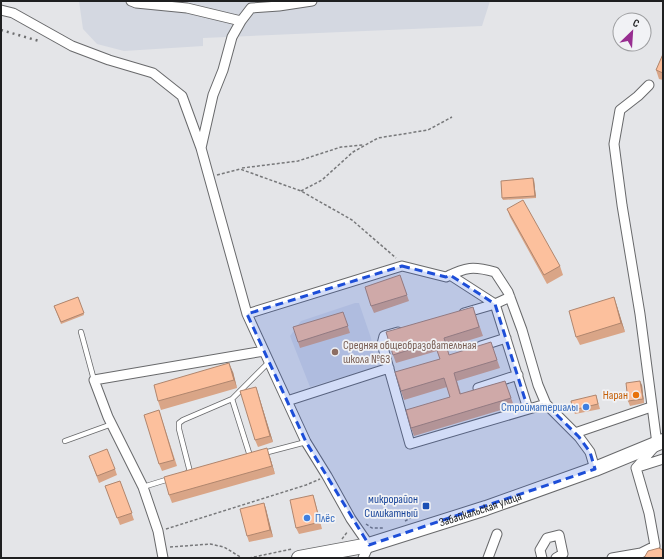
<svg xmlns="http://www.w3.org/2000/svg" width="664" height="559" font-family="'Sofia Sans Condensed',sans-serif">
<rect width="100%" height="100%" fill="#e4e5e8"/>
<!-- built -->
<path fill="#d4d8e1" d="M79,1H490L482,26L203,38V46L124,51L97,44L83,29Z
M355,303H359L371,338L376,367L310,387L290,336L301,321Z"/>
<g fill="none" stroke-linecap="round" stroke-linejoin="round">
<defs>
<path id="lane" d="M81,332L94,380
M232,399L250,456
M65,441L112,424
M264,453L306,442
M187,473L190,472L179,429V423L183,420L232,399L269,362
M143,487L169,479"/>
<path id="street" d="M131,1L136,3L187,8L241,21L232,37L223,70L213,95L201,148
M1,10L13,13L72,46L109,60L153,73L182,96L201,148L247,314L306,442L327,476L351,519L369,545L363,558
M241,21L251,8L279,6L312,1
M450,275L495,304L528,409
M464,313L495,304L510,297
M247,314L402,266L446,277C466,267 473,266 495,272L508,292L522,330L538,385L546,404L579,437L590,452L595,469
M398,332L384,336L382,344L410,444L546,404
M481,346L506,338
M478,388L518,375
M287,401L389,368
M575,433L651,407
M638,467L663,459
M163,558L158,531L143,487L108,417L94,380L264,351
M488,558L497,534
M542,558L540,550L547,538L559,535L563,554L556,558
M612,558L641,553L655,546L649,513L636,468L657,444L640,314L622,205L614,144L620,110L638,96L649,85"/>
<g id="primary">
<path id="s1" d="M299,558L369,545L486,508L595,469L663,441"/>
</g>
</defs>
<!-- lane casing -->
<use href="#lane" stroke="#68696b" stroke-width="6"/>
<!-- street casing -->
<use href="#street" stroke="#68696b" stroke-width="11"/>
<!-- primary casing -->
<use href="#primary" stroke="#68696b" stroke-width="16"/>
<!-- path -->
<path stroke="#77787a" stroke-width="1.5" stroke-dasharray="3 2" stroke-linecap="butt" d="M242,168L298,161L341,147L363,145
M217,175L240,169L301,191L352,220L396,258
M301,191L322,180L353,152L378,138L428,130L452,117
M405,521L418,514
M366,524L372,528H383
M166,529L306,485L320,479
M342,539L348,531
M170,547L210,544L224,547L242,558
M249,558L292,549"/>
<!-- lane -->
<use href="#lane" stroke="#fff" stroke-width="4.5"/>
<!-- street -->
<use href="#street" stroke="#fff" stroke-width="9"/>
<!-- primary -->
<use href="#primary" stroke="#fff" stroke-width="14"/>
<!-- rail -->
<path stroke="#6e6f70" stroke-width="2.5" stroke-dasharray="2 4" stroke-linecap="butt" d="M1,30L39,41"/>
</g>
<!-- wall -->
<path fill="#d9a587" d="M663,54V80L659,79L656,70Z
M534,180L536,198L503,200L502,198Z
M507,209L560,266L563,275L547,284L510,217Z
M400,275L409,301L374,313L371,306Z
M78,297L84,315L61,324L54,306Z
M614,297L625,332L580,345L576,337Z
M473,307L483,336L447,347L449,355L494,351L500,368L457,381L461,394L505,381L514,406L414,436L411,428L450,397L447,387L404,400L401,391L440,359L437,351L396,363L393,355Z
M345,318L350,333L300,348L298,342Z
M233,372L237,388L161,410L158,401Z
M642,385L644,403L630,406L628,401Z
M256,387L273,442L258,447L255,440Z
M596,395L600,409L575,414L573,410Z
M159,410L177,466L162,471L159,464Z
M89,456L115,469L117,475L99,483Z
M270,457L275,474L172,503L169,495Z
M120,481L134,520L120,525L105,486Z
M313,495L315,501L322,529L299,534L296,528Z
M264,503L266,509L273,537L249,542L247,536Z"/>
<!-- shaded-wall -->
<path fill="#b0866e" d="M533,178L534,180L536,198L535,196Z
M614,297L617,306L625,332L621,323Z
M229,363L233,372L237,388L234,380Z
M640,381L642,385L644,403L643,399Z
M256,387L258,393L273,442L270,436Z
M267,448L270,457L275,474L272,466Z
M264,503L266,509L273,537L270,530Z"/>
<!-- building -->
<path fill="#fcc09d" stroke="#b0866e" d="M663,54V73L656,70Z
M533,178L535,196L502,198L501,181Z
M523,200L560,266L544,275L507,209Z
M400,275L407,295L371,306L365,287Z
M78,297L84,313L61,322L54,306Z
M614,297L621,323L576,337L569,311Z
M473,307L479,327L444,338L449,355L491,342L497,360L454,373L460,394L505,381L511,398L411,428L406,410L450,397L444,378L401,391L395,372L440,359L434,342L393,355L386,332Z
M343,312L348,326L298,342L293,327Z
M229,363L234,380L158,401L154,385Z
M640,381L643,399L628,401L626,383Z
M256,387L270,436L255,440L240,391Z
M596,395L598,404L573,410L571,401Z
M159,410L174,460L159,464L144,415Z
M267,448L272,466L169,495L164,477Z
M107,449L115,469L97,476L89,456Z
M120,481L132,513L117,518L105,486Z
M313,495L320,522L296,528L290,500Z
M264,503L270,530L247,536L240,509Z
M659,548L663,550V558H644L648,551Z"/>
<!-- marked area -->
<path fill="#1d4ed8" fill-opacity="0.2" stroke="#1d4ed8" stroke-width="3" stroke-dasharray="8 5" stroke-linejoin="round" d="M402,266L446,277L450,275L495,304L528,409L546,404L579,437L590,452L595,469L369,545L306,442L247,314Z"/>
<!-- markers -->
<circle fill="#8d6e63" stroke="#f1f2f5" stroke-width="1.5" cx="335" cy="352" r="4"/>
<circle fill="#e8710a" stroke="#f1f2f5" stroke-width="1.5" cx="636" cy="395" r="4"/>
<g fill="#3f7fe0" stroke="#f1f2f5" stroke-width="1.5">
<circle cx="586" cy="407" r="4"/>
<circle cx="307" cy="518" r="4"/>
</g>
<rect fill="#1a4fb4" stroke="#f1f2f5" stroke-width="1.5" x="422" y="502" width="8" height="8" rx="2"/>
<g text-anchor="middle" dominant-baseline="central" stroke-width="3.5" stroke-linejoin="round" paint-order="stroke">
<!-- education labels -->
<g font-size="12" fill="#785e54" stroke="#f1f2f5" text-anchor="start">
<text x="343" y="345">Средняя общеобразовательная<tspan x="343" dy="14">школа №63</tspan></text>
</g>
<!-- food labels -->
<g font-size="12" fill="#c56008" stroke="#f1f2f5" text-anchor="end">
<text x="628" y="395">Наран</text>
</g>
<!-- shop labels -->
<g font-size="12" fill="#366cbe" stroke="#f1f2f5" text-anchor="end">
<text x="578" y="407">Стройматериалы</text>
<text x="315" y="518" text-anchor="start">Плёс</text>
</g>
<!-- transit labels -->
<g font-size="12" fill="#164399" stroke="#f1f2f5" text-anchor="end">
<text x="418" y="499">микрорайон<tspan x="418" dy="14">Силикатный</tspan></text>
</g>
<!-- street labels -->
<g font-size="12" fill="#1e1f20" stroke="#f1f2f5">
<text stroke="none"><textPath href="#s1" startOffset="188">Забайкальская улица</textPath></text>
</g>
</g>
<!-- border -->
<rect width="664" height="559" fill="none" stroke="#1e1f20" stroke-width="4"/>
<!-- north arrow -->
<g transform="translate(632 32) rotate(25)"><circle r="19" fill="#f1f2f5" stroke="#9d9ea0"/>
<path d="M0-3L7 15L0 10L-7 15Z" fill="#982e91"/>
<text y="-6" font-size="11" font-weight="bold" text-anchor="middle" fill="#1e1f20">С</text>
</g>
</svg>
